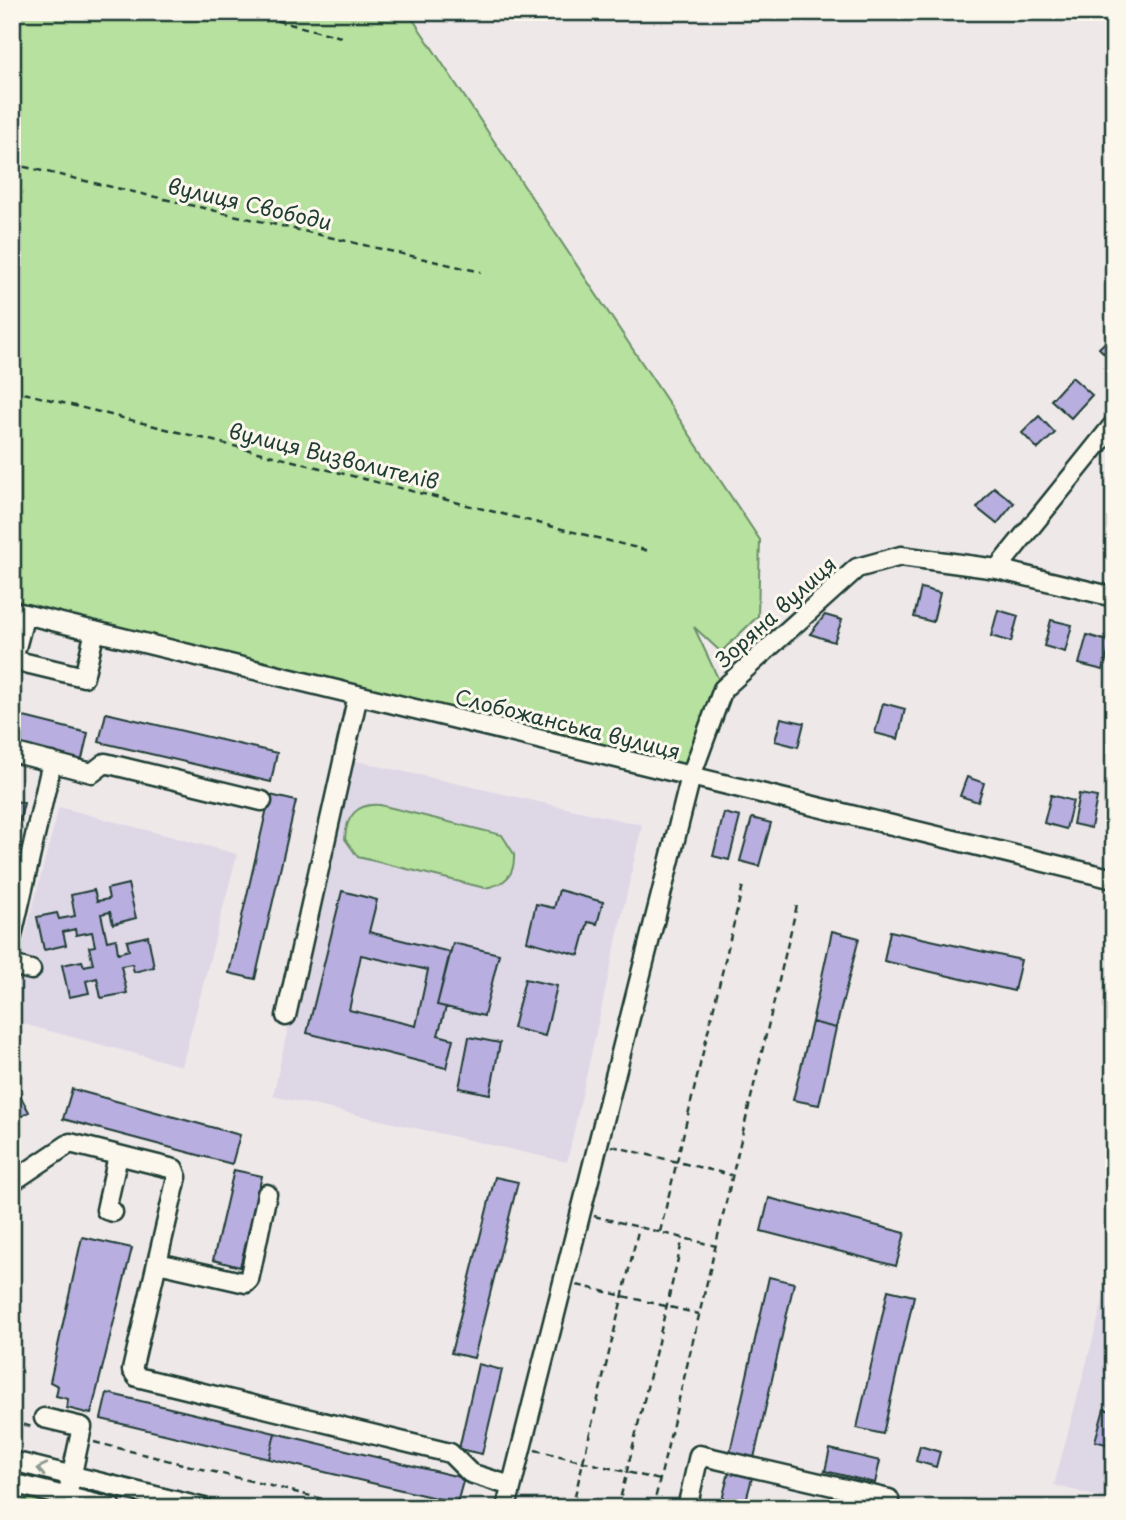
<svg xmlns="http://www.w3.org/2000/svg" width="1126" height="1520" font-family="'Playpen Sans',sans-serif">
<rect width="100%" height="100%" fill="#eee8e9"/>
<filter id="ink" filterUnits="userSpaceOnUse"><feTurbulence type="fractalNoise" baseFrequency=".0143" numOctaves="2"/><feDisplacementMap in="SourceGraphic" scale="14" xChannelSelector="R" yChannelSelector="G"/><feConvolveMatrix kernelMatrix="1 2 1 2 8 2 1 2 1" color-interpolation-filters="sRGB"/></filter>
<g filter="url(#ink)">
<!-- built -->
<path fill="#ded7e6" d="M347,759L642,825L567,1162L273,1096Z
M59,807L237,854L182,1066L12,1021V985Z
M1111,1271L1114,1272V1501L1054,1485Z"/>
<!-- green -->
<path fill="#b7e19e" stroke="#6b8f69" stroke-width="2" d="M12,12H408L760,540L758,616L721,652L694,627L723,689L691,776L12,611Z
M380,805L502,835L514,854C515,875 506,884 485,888L358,857L345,839C346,816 357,803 380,805Z
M12,1487L98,1508H12Z"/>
<!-- building -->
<path fill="#b8aedf" stroke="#1f3d34" stroke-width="2" fill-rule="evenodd" d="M1114,334V363L1099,348Z
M1072,377L1092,395L1071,418L1051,400Z
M1039,416L1055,433L1038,449L1022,433Z
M994,487L1014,503L997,524L977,508Z
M921,588L940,593L933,622L914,617Z
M998,610L1018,616L1011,642L991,636Z
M825,615L842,620L834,642L810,634Z
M1051,620L1072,625L1065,652L1044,646Z
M1087,635L1111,642L1103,670L1079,664Z
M883,703L905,709L898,739L875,733Z
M106,713L277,753L271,782L99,742Z
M12,714L88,733L81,763L12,746Z
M781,718L804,723L798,747L775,741Z
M967,777L984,783L978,802L960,796Z
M1079,794L1097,797L1091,828L1073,824Z
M270,795L296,801L255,979L229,973Z
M1051,795L1073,801L1066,829L1044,823Z
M12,800L24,803L12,852Z
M724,813L740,817L729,860L713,856Z
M752,818L771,823L759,866L740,861Z
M128,884L136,918L113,924L110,912L101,914L107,941L116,939L118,953L129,950L127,941L148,936L154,967L134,972L132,964L121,966L127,993L101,998L97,978L86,981L89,993L69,997L62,965L82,961L84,966L93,964L89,947L95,946L92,932L76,935L75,929L63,932L66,945L44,950L37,917L57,913L59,919L75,916L71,895L94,890L97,901L109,899L107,889Z
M559,890L603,902L597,924L588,922L579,955L527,941L536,904L554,908Z
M342,891L377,900L369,932L450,952L437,1005L446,1007L438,1035L453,1039L446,1068L307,1033ZM361,955L428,970L416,1026L349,1010Z
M832,931L859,938L836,1028L812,1022Z
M890,931L1021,960L1014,991L884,961Z
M453,943L499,954L484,1016L437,1005Z
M525,979L557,986L545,1036L513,1028Z
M812,1022L836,1028L819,1105L793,1100Z
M469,1037L500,1043L490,1094L459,1088Z
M16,1088L29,1112L12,1122V1090Z
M72,1089L240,1135L232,1164L63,1119Z
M234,1170L262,1176L240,1267L213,1260Z
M495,1177L518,1182L474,1358L451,1353Z
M769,1198L905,1233L896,1266L761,1231Z
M82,1237L132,1248L91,1414L67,1408L68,1399L56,1396L58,1386L50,1382Z
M769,1277L794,1283L754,1458L730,1452Z
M888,1290L914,1296L883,1434L857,1428Z
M478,1364L502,1370L482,1454L459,1449Z
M107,1393L275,1433L269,1459L101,1419Z
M1104,1409L1114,1412L1113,1446L1095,1441Z
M275,1433L464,1478L457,1503L269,1459Z
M920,1446L940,1452L936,1467L916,1461Z
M830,1449L880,1461L875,1483L825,1471Z
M729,1472L752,1478L744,1508H720Z"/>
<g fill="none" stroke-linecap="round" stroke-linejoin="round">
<defs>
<path id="minor" d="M997,569L1114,424
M12,611L1114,879
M13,660L84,677L95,631
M12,663L25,614
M12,752L92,773L105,763L262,801
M12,936L52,762
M12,965L31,970
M286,1016L358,695
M12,1182L70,1143L174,1169L177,1177L132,1370L137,1377L450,1453L470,1473L511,1486
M113,1212L106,1210L118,1156
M158,1263L246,1283L249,1280L267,1194
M44,1418L82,1427L67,1497
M12,1461L204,1508
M12,1483L112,1508
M506,1508L691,776L723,689L857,568L901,556L997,569L1114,597
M687,1508L699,1455L889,1499"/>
</defs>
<!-- minor casing -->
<use href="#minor" stroke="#1f3d34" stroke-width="23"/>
<!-- path -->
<path stroke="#1f3d34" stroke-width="2.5" stroke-dasharray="7 5" stroke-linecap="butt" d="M242,12L341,37
M12,164L481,272
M12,390L649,551
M612,1146L731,1175
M594,1216L716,1246
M660,1232L743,885
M577,1285L699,1314
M12,1422L33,1427
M94,1442L359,1508
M535,1450L660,1480
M572,1508L639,1227
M618,1508L683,1238
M653,1508L798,901"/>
<!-- minor -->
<use href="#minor" stroke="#fbf7ec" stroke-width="18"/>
</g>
<!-- one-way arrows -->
<defs><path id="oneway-chevron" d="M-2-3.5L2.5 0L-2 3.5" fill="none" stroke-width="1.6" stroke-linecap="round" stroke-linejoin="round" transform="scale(1.75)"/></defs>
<use stroke="#8d9a90" href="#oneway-chevron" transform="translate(42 1469) rotate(-167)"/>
</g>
<g text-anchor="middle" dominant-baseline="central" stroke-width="6" stroke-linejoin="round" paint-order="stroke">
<!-- street labels -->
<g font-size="21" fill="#1f3d34" stroke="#fbf7ec">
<text transform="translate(250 203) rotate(13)">вулиця Свободи</text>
<text transform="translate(334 455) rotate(14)">вулиця Визволителів</text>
<text transform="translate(775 611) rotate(-42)">Зоряна вулиця</text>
<text transform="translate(568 723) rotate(14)">Слобожанська вулиця</text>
</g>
</g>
<!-- margin -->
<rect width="1126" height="1520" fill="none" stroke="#fbf7ec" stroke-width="42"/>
<rect x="21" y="21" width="1084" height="1478" fill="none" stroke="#1f3d34" stroke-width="2.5" filter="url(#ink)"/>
</svg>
